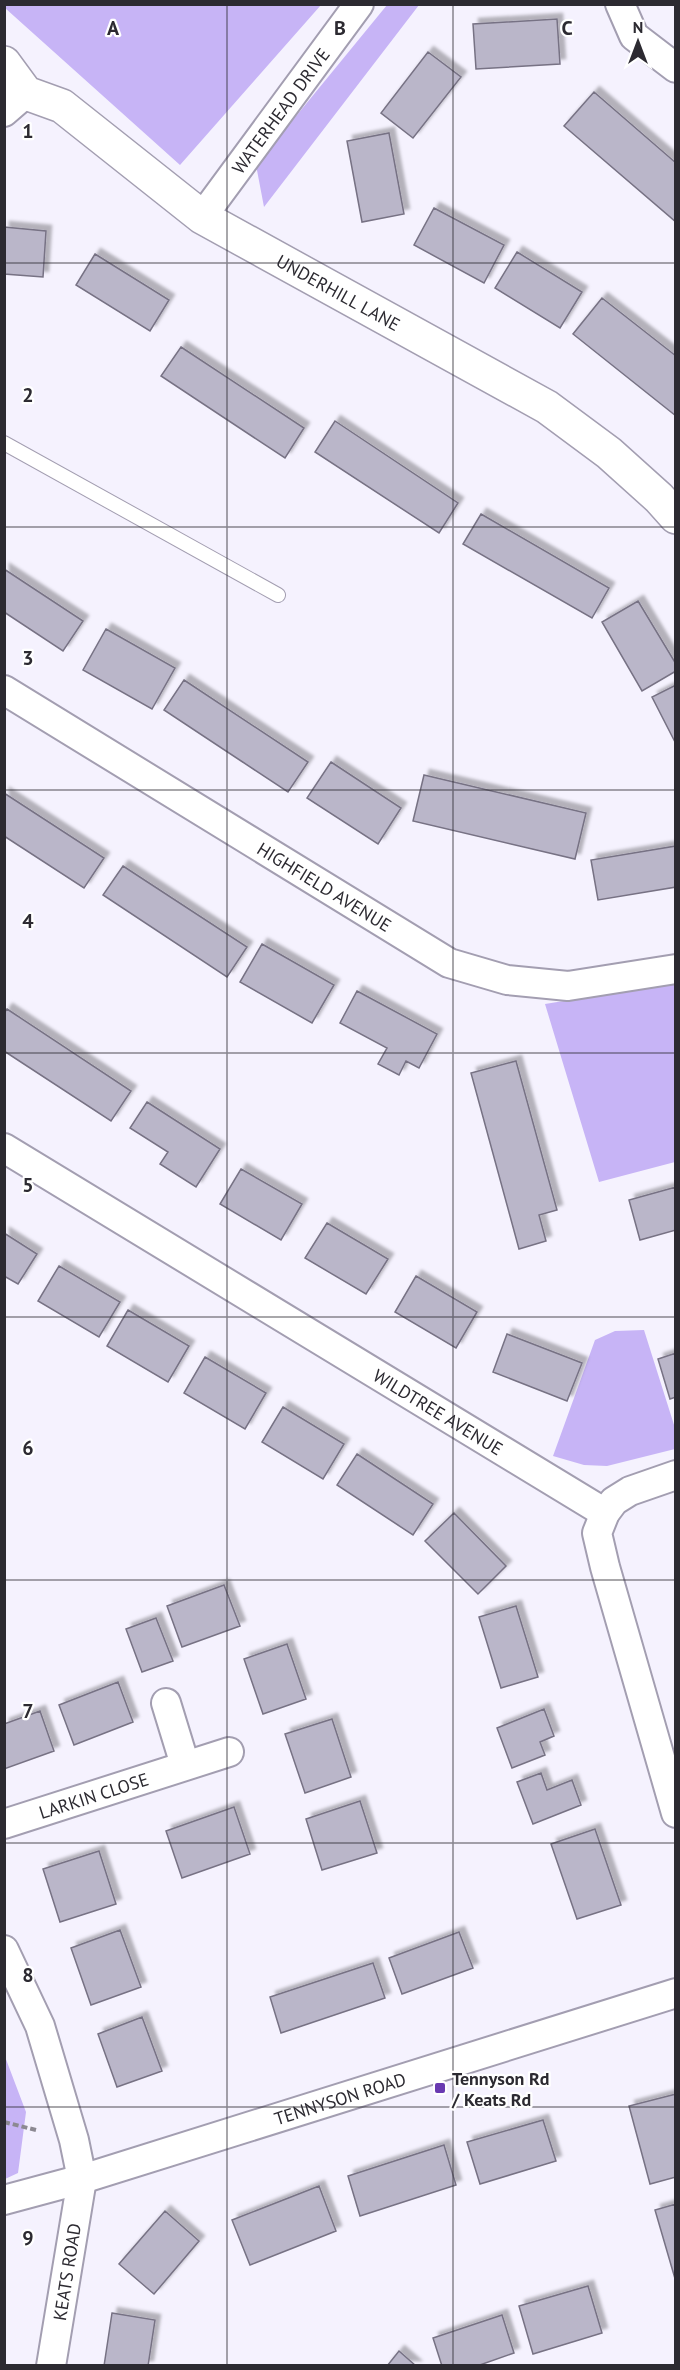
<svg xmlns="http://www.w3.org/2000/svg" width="680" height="2370" font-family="'PT Sans',sans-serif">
<defs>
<filter id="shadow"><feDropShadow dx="5.5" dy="-5.5" stdDeviation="1.5" flood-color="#0004"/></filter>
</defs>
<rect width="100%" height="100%" fill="#f5f2fe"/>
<!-- green -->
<path fill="#c7b4f6" d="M4,5L5,4L321,5L180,165L5,8Z
M387,5H419L264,207L256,165Z
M675,983V1162L599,1182L545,1004Z
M644,1330L675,1428V1449L607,1466L584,1465L553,1456L595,1340L615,1331Z
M4,2054L26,2112L18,2173L5,2179Z"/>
<!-- building -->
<path fill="#bab6c9" stroke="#777284" stroke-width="1.5" filter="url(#shadow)" d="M557,19L560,64L476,69L473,24Z
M428,52L461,77L413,138L381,113Z
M594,92L676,163V222L564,126Z
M389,133L404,214L362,222L347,141Z
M434,208L504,245L484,283L414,245Z
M4,227L46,231L43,277L4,274Z
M517,252L582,292L560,328L495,288Z
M95,254L169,300L150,331L76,285Z
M602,298L676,356V416L573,334Z
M181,347L304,428L285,458L161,376Z
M335,421L458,503L439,533L315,452Z
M481,514L609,588L592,618L463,544Z
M4,569L83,621L63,651L4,612Z
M638,601L676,664V671L642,691L602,622Z
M106,629L175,668L152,709L83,670Z
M184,680L308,762L288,792L164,710Z
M676,685V744L652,697Z
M331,762L401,808L378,844L307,798Z
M424,775L586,813L575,859L413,821Z
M4,793L104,858L84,888L4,836Z
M676,846V887L598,900L591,860Z
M123,866L247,947L227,977L103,895Z
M262,944L334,985L312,1023L240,982Z
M357,991L437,1034L419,1068L406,1061L399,1075L378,1064L387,1048L340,1023Z
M7,1009L131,1091L111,1121L4,1051V1013Z
M516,1061L557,1210L539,1215L546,1241L519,1249L471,1073Z
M147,1102L220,1149L196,1187L160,1164L168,1152L130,1128Z
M241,1169L302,1204L281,1240L220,1204Z
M676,1187V1230L640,1240L629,1200Z
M327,1223L388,1259L366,1294L305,1258Z
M4,1233L37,1254L18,1284L4,1276Z
M59,1266L120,1302L99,1337L38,1301Z
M416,1276L477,1312L456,1348L395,1312Z
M128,1310L189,1346L168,1382L107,1346Z
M507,1334L582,1363L567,1401L493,1372Z
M676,1353V1397L670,1399L658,1359Z
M205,1357L266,1393L245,1429L184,1393Z
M283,1407L344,1444L323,1479L262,1442Z
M357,1454L433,1504L413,1535L337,1485Z
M454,1513L506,1566L478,1594L425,1541Z
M224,1585L240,1626L182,1647L167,1606Z
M516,1606L538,1677L501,1688L479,1617Z
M156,1618L173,1661L142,1672L126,1629Z
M287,1644L306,1699L263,1714L244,1659Z
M118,1682L133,1722L74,1745L59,1705Z
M544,1709L554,1736L540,1742L545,1755L512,1768L497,1728Z
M40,1711L54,1751L4,1769V1724Z
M332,1719L351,1777L305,1793L285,1734Z
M541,1773L547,1790L572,1780L581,1805L533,1824L517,1782Z
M360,1801L377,1853L322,1870L306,1819Z
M234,1807L250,1854L182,1878L166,1831Z
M595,1829L621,1905L577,1919L551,1844Z
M99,1851L116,1904L60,1922L43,1869Z
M120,1930L141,1987L91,2005L71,1948Z
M459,1932L473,1968L402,1994L389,1958Z
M373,1963L385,1998L281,2033L270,1997Z
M142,2017L162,2071L117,2087L98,2034Z
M676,2094V2177L650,2184L629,2106Z
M543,2120L556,2161L480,2184L467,2142Z
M444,2145L456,2185L360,2216L348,2176Z
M319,2186L336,2231L250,2265L232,2220Z
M676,2204V2282L655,2210Z
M165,2211L199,2241L154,2294L119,2264Z
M588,2286L602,2333L533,2354L519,2306Z
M112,2313L155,2320L148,2366H104Z
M502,2315L514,2353L477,2366H442L433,2338Z
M399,2351L416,2366H387Z"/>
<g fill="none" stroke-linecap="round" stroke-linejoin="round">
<defs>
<path id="service" d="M4,443L278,595"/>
<g id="minor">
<path d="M620,4L634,36L676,68"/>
<path d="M4,112L26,93"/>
<path id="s1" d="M202,217L359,4"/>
<path id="s2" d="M4,690L449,963L507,980L568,986L676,969"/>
<path id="s3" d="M4,1148L605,1513"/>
<path d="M676,1475L630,1491L614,1501L605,1513L597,1533L605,1567L676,1813"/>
<path d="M166,1703L185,1765"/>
<path id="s4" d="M4,1824L229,1752"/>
<path d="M4,1950L40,2026L74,2140L82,2179L51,2366"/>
<path id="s5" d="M4,2200L82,2179L676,1993"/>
</g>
<g id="tertiary">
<path id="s6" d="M4,63L26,93L62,106L202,217L547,407L609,453L659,498L676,517"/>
</g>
</defs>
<!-- service casing -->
<use href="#service" stroke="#a39eb1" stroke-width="16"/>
<!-- minor casing -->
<use href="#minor" stroke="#a39eb1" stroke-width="32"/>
<!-- tertiary casing -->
<use href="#tertiary" stroke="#a39eb1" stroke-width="36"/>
<!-- path -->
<path stroke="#8c8992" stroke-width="4" stroke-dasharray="6 3" stroke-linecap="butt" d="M4,2122L36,2130"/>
<!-- service -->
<use href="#service" stroke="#fff" stroke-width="14"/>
<!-- minor -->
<use href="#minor" stroke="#fff" stroke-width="28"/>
<!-- tertiary -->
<use href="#tertiary" stroke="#fff" stroke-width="33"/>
</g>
<!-- grid -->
<path fill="none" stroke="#2c2a31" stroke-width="1.5" stroke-opacity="0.55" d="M227,4V2366M453,4V2366M4,263H676M4,527H676M4,790H676M4,1053H676M4,1317H676M4,1580H676M4,1843H676M4,2107H676"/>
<!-- markers -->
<rect fill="#6939b1" stroke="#fff" stroke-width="2" x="434" y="2082" width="12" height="12" rx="3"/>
<g text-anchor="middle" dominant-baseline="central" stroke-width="4.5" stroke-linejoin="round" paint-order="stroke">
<!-- street labels -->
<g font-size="18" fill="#2c2a31" stroke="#fff">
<text stroke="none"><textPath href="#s1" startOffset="132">WATERHEAD DRIVE</textPath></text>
<text stroke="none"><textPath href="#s6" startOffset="410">UNDERHILL LANE</textPath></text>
<text stroke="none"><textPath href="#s2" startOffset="376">HIGHFIELD AVENUE</textPath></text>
<text stroke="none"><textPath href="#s3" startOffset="508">WILDTREE AVENUE</textPath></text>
<text stroke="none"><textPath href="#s4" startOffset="94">LARKIN CLOSE</textPath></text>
<text stroke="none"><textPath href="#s5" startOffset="351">TENNYSON ROAD</textPath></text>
<text transform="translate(67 2272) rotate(-81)">KEATS ROAD</text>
</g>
<!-- poi labels -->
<g font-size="18" font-weight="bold" fill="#2c2a31" stroke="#fff" text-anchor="start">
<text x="452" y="2078">Tennyson Rd<tspan x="452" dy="21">/ Keats Rd</tspan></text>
</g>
</g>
<g font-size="20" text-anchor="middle" font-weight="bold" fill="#2c2a31" stroke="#fff" stroke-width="4.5" stroke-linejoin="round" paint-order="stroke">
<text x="113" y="35">A</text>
<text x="340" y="35">B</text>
<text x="567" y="35">C</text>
<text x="28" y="138">1</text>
<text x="28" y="402">2</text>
<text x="28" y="665">3</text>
<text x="28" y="928">4</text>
<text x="28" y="1192">5</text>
<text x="28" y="1455">6</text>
<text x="28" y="1718">7</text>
<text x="28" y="1982">8</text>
<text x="28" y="2245">9</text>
</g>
<!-- border -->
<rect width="680" height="2370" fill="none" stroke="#2c2a31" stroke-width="12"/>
<!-- north arrow -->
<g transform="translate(638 42)" stroke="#ffffff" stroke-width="4.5" paint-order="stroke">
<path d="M0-4.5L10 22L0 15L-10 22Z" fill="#2c2a31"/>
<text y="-9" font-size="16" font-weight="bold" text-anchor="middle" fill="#2c2a31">N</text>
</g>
</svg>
